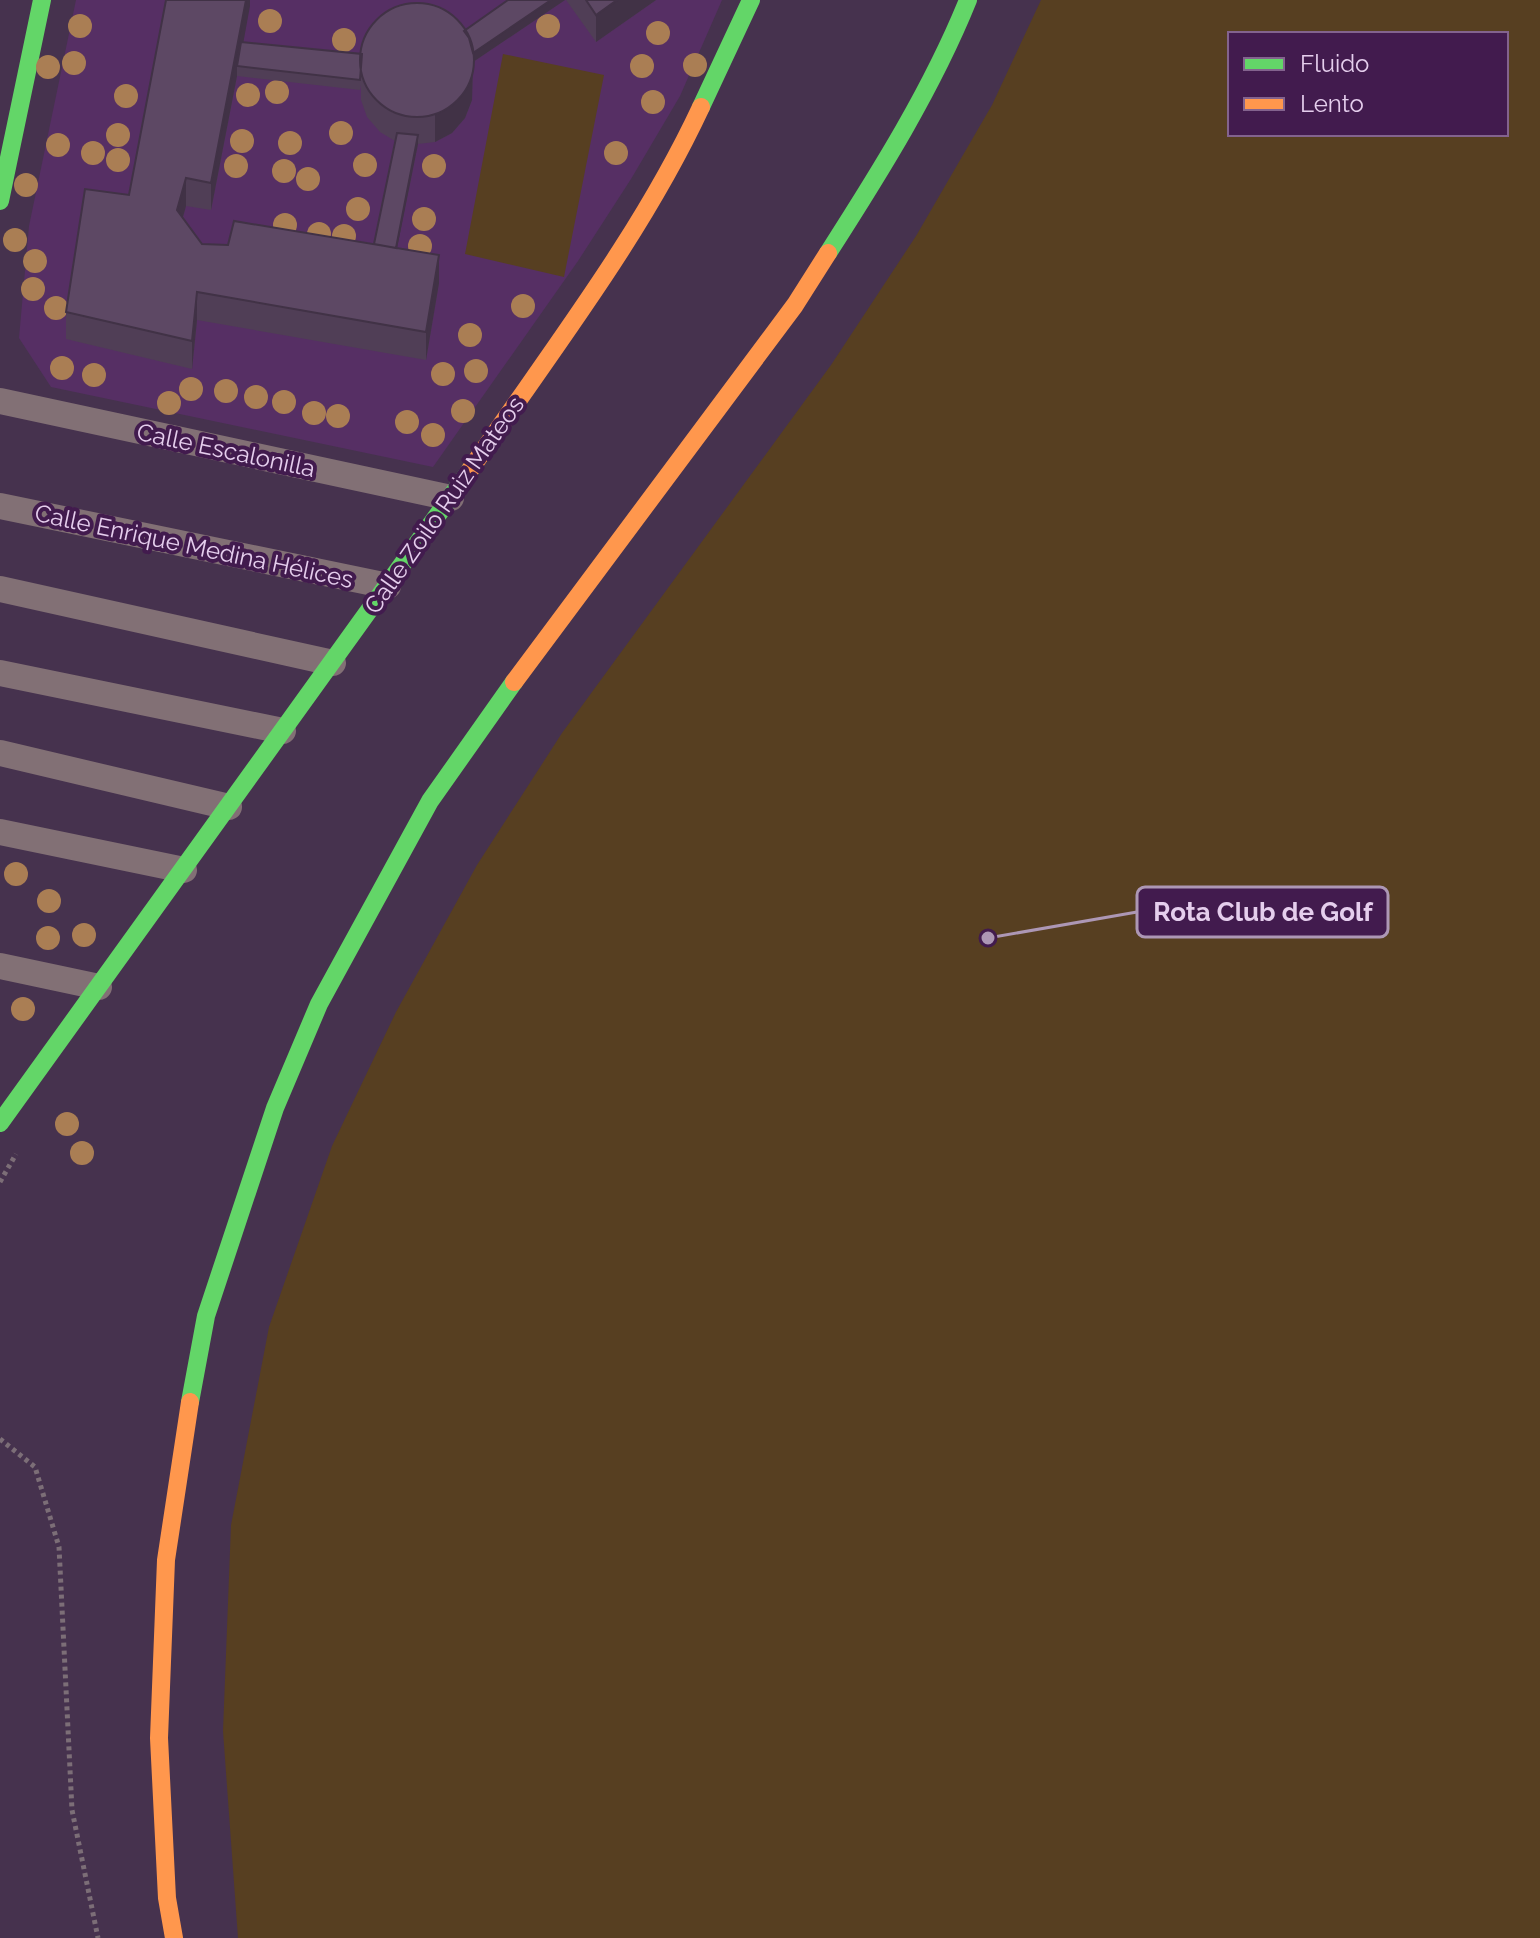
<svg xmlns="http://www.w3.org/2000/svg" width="1540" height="1938" font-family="Raleway,sans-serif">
<rect width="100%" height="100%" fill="#46324e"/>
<!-- built -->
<path fill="#562f64" d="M76,0H722L680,96L631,179L578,261L433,467L51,387L19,338L29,226Z"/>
<!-- green -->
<path fill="#573f21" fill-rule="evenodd" d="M1041,0H1540V1938H238L223,1731L231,1525L269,1327L332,1146L396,1012L477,865L562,733L831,365L916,236L992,105ZM1230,34H1506V134H1230Z
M503,54L604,75L564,277L465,254Z"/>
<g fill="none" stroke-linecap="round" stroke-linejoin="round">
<!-- path -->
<path stroke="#7c6e77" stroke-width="5" stroke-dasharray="4 4" stroke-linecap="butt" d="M0,1182L16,1154
M0,1439L35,1467L59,1547L72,1810L98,1938"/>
<!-- street -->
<path stroke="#827075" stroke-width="26" d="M0,401L451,498
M0,506L388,586
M0,589L333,663
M0,673L283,731
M0,753L229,807
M0,832L184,870
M0,966L99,987"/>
<!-- fast -->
<path stroke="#63d668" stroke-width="18" d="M701,107L751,0
M0,201L42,0
M828,253C880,172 932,89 968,0
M0,1123L470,470
M190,1402L206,1316L275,1108L319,1004L430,801L514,682"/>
<!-- slow -->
<path stroke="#ff974d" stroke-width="18" d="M470,470C550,352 641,236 701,107
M514,682L795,305L828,253
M174,1938L167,1898L159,1738L166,1560L190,1402"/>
</g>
<!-- trees -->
<g fill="#aa7e54">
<circle cx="270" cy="21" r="12"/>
<circle cx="80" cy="26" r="12"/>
<circle cx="548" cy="26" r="12"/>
<circle cx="658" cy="33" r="12"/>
<circle cx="344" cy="40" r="12"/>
<circle cx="74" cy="63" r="12"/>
<circle cx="695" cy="65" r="12"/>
<circle cx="642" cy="66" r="12"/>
<circle cx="48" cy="67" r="12"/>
<circle cx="277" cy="92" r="12"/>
<circle cx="248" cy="95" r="12"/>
<circle cx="126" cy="96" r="12"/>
<circle cx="653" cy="102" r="12"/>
<circle cx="341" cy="133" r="12"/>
<circle cx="118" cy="135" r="12"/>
<circle cx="242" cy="141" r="12"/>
<circle cx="290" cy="143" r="12"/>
<circle cx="58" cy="145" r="12"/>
<circle cx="93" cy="153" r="12"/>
<circle cx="616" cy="153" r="12"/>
<circle cx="118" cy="160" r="12"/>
<circle cx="365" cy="165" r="12"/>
<circle cx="236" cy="166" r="12"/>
<circle cx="434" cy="166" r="12"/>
<circle cx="284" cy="171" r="12"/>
<circle cx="308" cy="179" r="12"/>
<circle cx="26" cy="185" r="12"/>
<circle cx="358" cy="209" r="12"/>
<circle cx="424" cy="219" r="12"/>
<circle cx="285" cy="225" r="12"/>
<circle cx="319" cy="234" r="12"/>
<circle cx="344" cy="236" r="12"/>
<circle cx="15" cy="240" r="12"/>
<circle cx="420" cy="246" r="12"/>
<circle cx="35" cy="261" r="12"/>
<circle cx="33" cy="289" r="12"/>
<circle cx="523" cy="306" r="12"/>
<circle cx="56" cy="308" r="12"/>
<circle cx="470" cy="335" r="12"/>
<circle cx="62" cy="368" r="12"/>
<circle cx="476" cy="371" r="12"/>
<circle cx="443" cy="374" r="12"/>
<circle cx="94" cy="375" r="12"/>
<circle cx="191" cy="389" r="12"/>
<circle cx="226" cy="391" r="12"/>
<circle cx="256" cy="397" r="12"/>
<circle cx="284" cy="402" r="12"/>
<circle cx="169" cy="403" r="12"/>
<circle cx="463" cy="411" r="12"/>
<circle cx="314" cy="413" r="12"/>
<circle cx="338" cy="416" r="12"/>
<circle cx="407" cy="422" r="12"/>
<circle cx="433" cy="435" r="12"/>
<circle cx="16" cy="874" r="12"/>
<circle cx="49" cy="901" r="12"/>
<circle cx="84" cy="935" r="12"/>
<circle cx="48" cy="938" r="12"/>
<circle cx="23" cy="1009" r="12"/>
<circle cx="67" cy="1124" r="12"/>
<circle cx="82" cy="1153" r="12"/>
</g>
<!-- wall -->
<path fill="#503e56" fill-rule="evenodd" d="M250,0L243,43L362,54L464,31L508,0H565L473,62L472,100L465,118L452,133L435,142L418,144L397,248L439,283L426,360L197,320L192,369L66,339V312ZM237,76L360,90L361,85V100L367,117L380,132L395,141L374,244L228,245L202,244L183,217L186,206L211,210Z
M566,0H656L596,42Z"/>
<!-- shaded-wall -->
<path fill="#413246" d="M246,0H250V6L239,66H237V76L211,210V183Z
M551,0H565L473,62L472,100L465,118L452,133L435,142V115L469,56Z
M617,0H656L596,42V15Z
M418,135V144L392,273V264Z
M186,178V206L177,238V210Z
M439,255V283L426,360V332Z
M197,292V320L192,369V341Z"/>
<!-- building -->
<path fill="#5d4864" stroke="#413246" stroke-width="2" d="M166,0H246L211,183L186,178L177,210L202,244L228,245L234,221L439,255L426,332L197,292L192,341L66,312L85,189L129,195Z
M508,0H551L473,53L469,38L464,31Z
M586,0H617L596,15Z
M360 60a57 57 0 1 1 114 0a57 57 0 1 1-114 0Z
M241,42L362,54L360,80L237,66Z
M397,133L418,135L396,248L374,244Z"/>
<g text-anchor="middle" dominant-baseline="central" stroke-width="8" stroke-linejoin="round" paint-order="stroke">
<!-- street labels -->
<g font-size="24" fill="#e5ceed" stroke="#421b4e">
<text transform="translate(226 450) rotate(12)">Calle Escalonilla</text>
<text transform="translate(444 505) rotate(-55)">Calle Zoilo Ruiz Mateos</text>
<text transform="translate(194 546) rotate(12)">Calle Enrique Medina Hélices</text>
</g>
</g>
<!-- callouts -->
<path fill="none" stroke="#ad97b5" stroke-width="3" d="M988 938L1137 912"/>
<circle fill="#ad97b5" stroke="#421b4e" stroke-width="3" cx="988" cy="938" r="8"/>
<rect fill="#421b4e" stroke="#ad97b5" stroke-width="3" x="1137" y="887" width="251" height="50" rx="8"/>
<g font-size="26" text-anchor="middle" font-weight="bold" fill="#e5ceed">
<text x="1263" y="921">Rota Club de Golf</text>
</g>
<!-- legend -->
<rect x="1228" y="32" width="280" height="104" fill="#421b4e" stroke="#83638e" stroke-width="2"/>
<rect x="1244" y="58" width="40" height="12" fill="#63d668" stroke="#83638e" stroke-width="2"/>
<text x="1300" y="72" font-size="24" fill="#e5ceed">Fluido</text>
<rect x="1244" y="98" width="40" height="12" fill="#ff974d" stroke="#83638e" stroke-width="2"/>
<text x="1300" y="112" font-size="24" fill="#e5ceed">Lento</text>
</svg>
